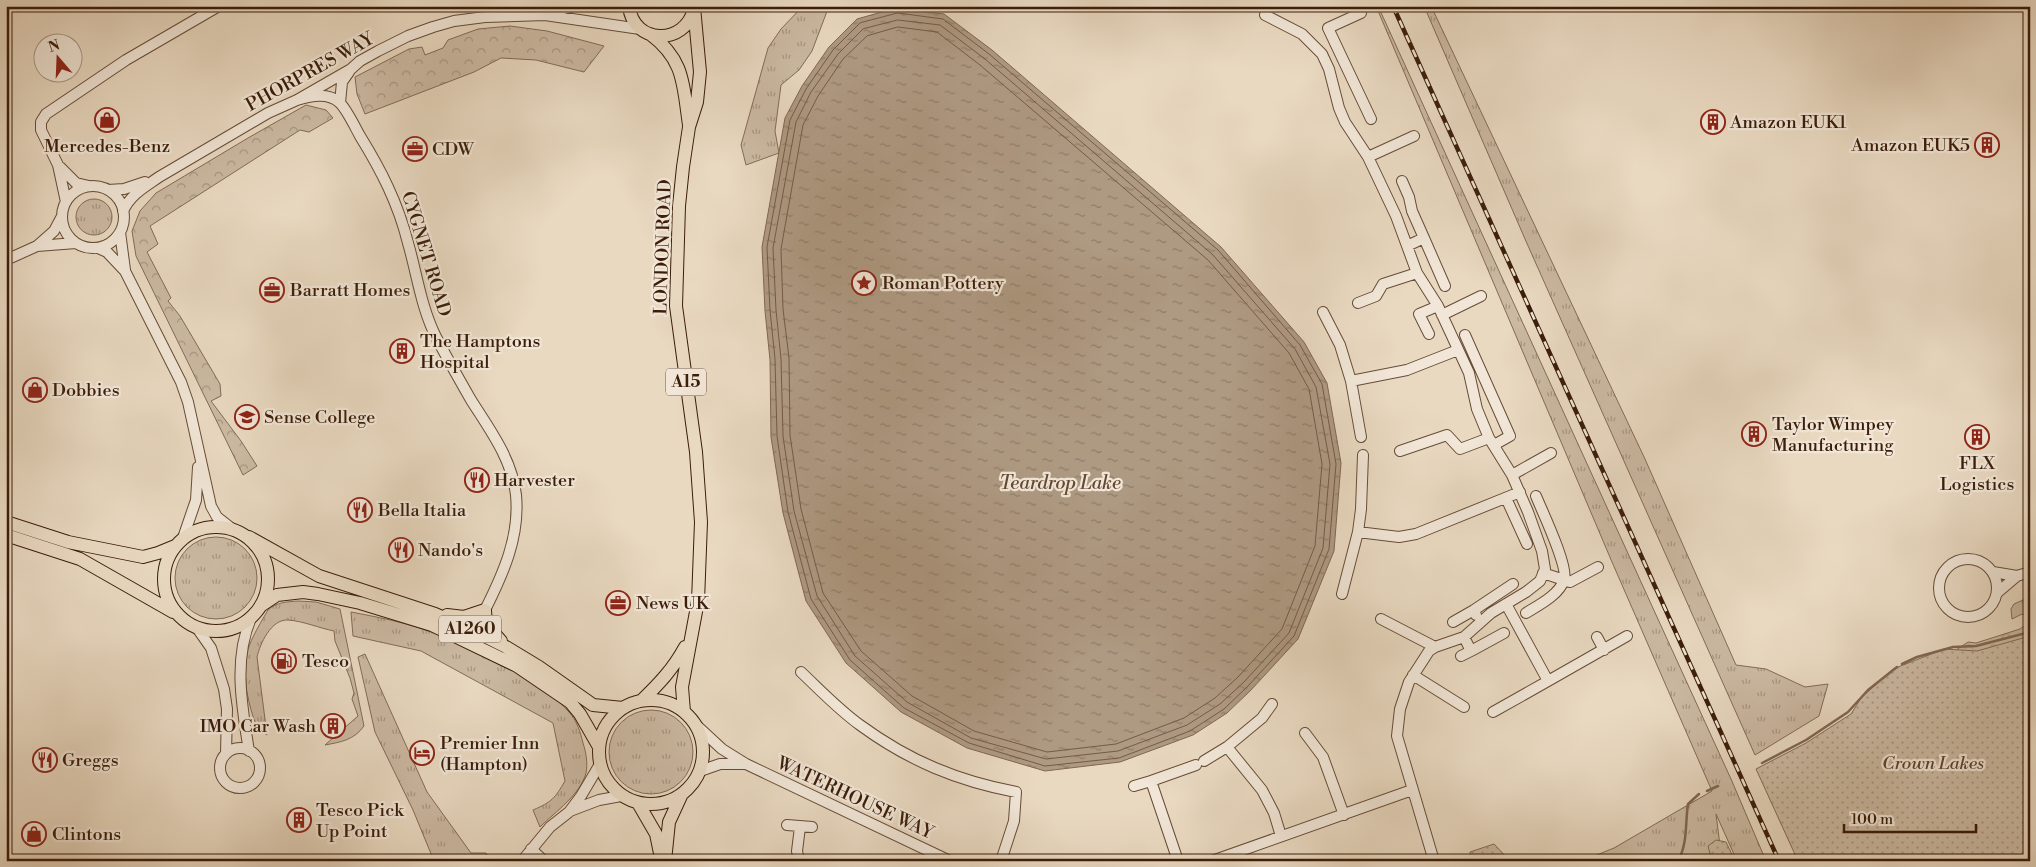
<svg xmlns="http://www.w3.org/2000/svg" width="2036" height="867" font-family="'Libre Bodoni',serif">
<defs>
<pattern id="grass-tufts" width="24" height="20" patternUnits="userSpaceOnUse" patternTransform="scale(1.25)"><rect width="24" height="20" fill="#cbb9a2"/><path d="M3 7l-1-3M5 7V3M7 7l1-3M15 17l-1-3M17 17v-4M19 17l1-3" fill="none" stroke="#a69682"/></pattern>
<pattern id="forest-crowns" width="20" height="18" patternUnits="userSpaceOnUse" patternTransform="scale(1.25)"><rect width="20" height="18" fill="#cbb9a2"/><path d="M2 6a3 3 0 1 1 6 0M12 15a3 3 0 1 1 6 0" fill="none" stroke="#a69682"/></pattern>
<pattern id="park-dots" width="8" height="8" patternUnits="userSpaceOnUse" patternTransform="scale(1.25)"><rect width="8" height="8" fill="#cbb9a2"/><path d="M2 2h.1M6 6h.1" fill="none" stroke="#a69682" stroke-width="1.8" stroke-linecap="round"/></pattern>
<pattern id="water-ripples" width="26" height="14" patternUnits="userSpaceOnUse" patternTransform="scale(1.25)"><rect width="26" height="14" fill="#ae9982"/><path d="M2 4q2-2 4 0t4 0M15 11q2-2 4 0t4 0" fill="none" stroke="#8f7c69"/></pattern>
</defs>
<rect width="100%" height="100%" fill="#e9d9c1"/>
<filter id="stains"><feTurbulence type="fractalNoise" baseFrequency=".004" numOctaves="4"/><feColorMatrix values="0 0 0 0 .2 0 0 0 0 .09 0 0 0 0 .02 0 0 0 .5 -.17"/></filter>
<radialGradient id="worn" r=".72"><stop offset=".6" stop-color="#630" stop-opacity="0"/><stop offset="1" stop-color="#630" stop-opacity=".3"/></radialGradient>
<!-- grass -->
<path fill="url(#grass-tufts)" stroke="#836b56" d="M803,6H829L812,51L799,70L781,85L775,131L779,153L746,165L741,145L768,48L781,29Z
M1376,6H1378L1731,779L1766,861H1737L1716,814L1722,861H1582L1614,848L1712,791L1612,562Z
M1424,6H1431L1645,459L1736,665L1766,669L1805,687L1828,684L1819,716L1755,755L1525,239Z
M76 217a18 18 0 1 1 36 0a18 18 0 1 1-36 0Z
M175 578a41 41 0 1 1 82 0a41 41 0 1 1-82 0Z
M298,601L316,602L340,609L364,726C354,740 341,742 325,745L358,716L352,699L354,693L350,678L335,641L334,631C319,628 303,621 288,620C271,619 260,644 257,657L267,735C256,730 253,717 250,706C239,661 245,649 268,610C277,602 286,602 298,601Z
M351,612C377,617 404,622 428,631C469,646 541,680 569,712C577,721 580,731 583,743C586,752 588,763 586,773C580,795 556,811 540,827L533,810C552,802 555,798 565,781L553,723L421,651L353,636Z
M365,654L427,792L471,853H486L492,861H434L413,810L375,732L358,657Z
M609 752a42 42 0 1 1 84 0a42 42 0 1 1-84 0Z"/>
<!-- forest -->
<path fill="url(#forest-crowns)" stroke="#836b56" d="M510,26L547,31L604,46L584,72L536,60L501,58L474,72L365,114L357,94L355,77L409,49L422,47L425,55L443,48L448,40L478,29Z
M306,105L326,110L333,118L309,132L300,130L150,226L158,244L147,252L171,298L168,301L180,316L220,384L221,396L211,401L241,441L257,466L243,475L136,256L132,231L140,211L156,193L248,138Z
M2030,597V658L1917,662L1930,654L1931,656L1953,652L1968,642L1976,643L2020,629L2027,624V616L2022,614L2012,619L2011,609L2014,604Z"/>
<!-- park -->
<path fill="url(#park-dots)" stroke="#836b56" d="M2030,636V861H1798L1756,769L1806,743L1851,714L1861,698L1893,669L1944,649L1977,651Z
M1716,840L1726,842L1735,861H1712L1708,846Z
M1494,844L1510,861H1471L1470,852Z"/>
<!-- water -->
<path fill="url(#water-ripples)" stroke="#806752" d="M896,8L944,14L992,50L1221,247L1304,342L1327,383L1341,463L1334,551L1298,639L1251,690L1227,713L1193,735L1120,762L1045,771L967,748L901,712L846,663L806,601L783,513L771,437L770,360L765,311L762,247L785,118L802,86L829,47L857,19Z"/>
<g fill="none" stroke-linecap="round" stroke-linejoin="round">
<!-- shore -->
<path stroke="#745b46" stroke-width="1" d="M898,13L943,19L989,54L1218,250L1300,345L1322,384L1336,464L1329,549L1294,636L1248,686L1224,709L1190,731L1119,758L1045,766L969,743L904,708L850,660L811,599L788,512L777,436L775,359L770,310L767,247L790,120L806,89L833,50L860,23Z
M898,20L940,25L985,59L1213,255L1295,349L1316,387L1330,464L1323,548L1289,633L1244,682L1220,704L1187,725L1118,751L1046,759L971,738L907,702L855,656L817,596L794,511L783,436L781,359L776,310L773,248L796,122L811,92L838,54L863,29Z
M898,27L937,32L980,65L1208,260L1289,353L1309,389L1322,464L1315,546L1282,629L1238,677L1215,698L1184,718L1116,744L1047,752L974,731L912,696L861,651L823,593L801,509L790,435L789,358L783,309L781,249L803,125L818,96L843,59L867,36Z"/>
<!-- stream -->
<path stroke="#806752" stroke-width="2.5" d="M1902,664L1917,657L1953,647L1976,646L2030,632
M1762,763L1806,740L1848,712L1868,690L1897,667
M1707,791L1718,786
M1678,861C1688,843 1685,823 1688,804L1699,794"/>
<defs>
<path id="minor" d="M1361,13L1328,28L1371,119
M548,14L573,6
M1265,15L1302,34L1322,54L1329,69L1339,108L1345,122L1368,157L1396,216L1417,273L1438,306L1469,373L1477,409L1489,438L1512,475L1528,512L1542,551L1545,569L1540,581L1526,592L1491,613L1464,637L1435,647L1429,651L1409,682L1400,709L1397,736L1434,861
M297,100C311,96 328,92 340,103C347,110 355,127 360,136C381,170 398,203 408,243C417,274 421,307 436,337C447,358 459,379 471,400C490,430 512,459 516,495C520,537 503,574 485,610
M340,103L342,82L349,72
M1368,157L1414,136
M60,167L76,183L89,186
M1402,181L1409,197L1412,211L1424,238
M62 217a31 31 0 1 1 62 0a31 31 0 1 1-62 0Z
M108,190L124,189L145,182
M66,202L58,165L41,130V122L46,114L126,60L219,6
M123,211C131,194 145,187 159,177L268,113L297,100L351,69L360,61L378,51L408,36L433,27L454,21L485,17L545,15L640,29
M120,232L125,270
M37,246L54,231L62,216
M1407,246L1424,238L1445,286
M98,248L107,252L125,271L181,382L188,402L211,506L217,517L231,528
M6,260L37,246L76,243
M1358,303L1376,296L1383,284L1417,273
M1323,312L1340,345L1351,381
M1442,315L1481,296
M1429,334L1419,314L1438,306
M1465,335L1510,436L1494,445
M1361,437L1351,381L1407,370L1458,350
M1400,451L1447,435L1460,449L1489,438
M1512,475L1551,453
M1506,498L1527,544
M1358,532L1361,509L1363,455
M183,538L196,500L198,467
M1939 588a29 29 0 1 1 58 0a29 29 0 1 1-58 0Z
M1993,572L2017,576
M1543,573L1570,582L1598,567
M1997,593L2017,576L2030,572
M1342,594L1358,532L1399,537L1416,534L1520,492
M1474,610L1513,584
M1526,613C1539,605 1559,595 1564,580C1569,567 1542,511 1536,496
M1381,619L1435,647
M1453,622L1474,610L1476,615
M197,628L211,648L224,689L227,709L226,754
M1464,637L1471,651L1504,633
M1597,637L1604,650
M1461,656L1471,651
M801,672C820,690 839,710 860,725C909,761 958,781 1016,792L1014,821L1001,861
M1413,675L1464,707
M1548,681L1627,636
M1493,712L1548,681L1506,604
M695,724L722,749L746,764L950,861
M1305,733L1323,757L1344,815
M1227,747L1262,718L1272,704
M220 768a20 20 0 1 1 40 0a20 20 0 1 1-40 0Z
M249,751C242,707 233,660 251,618
M1204,761L1227,747L1262,790L1274,813L1281,836
M700,771L720,764H745
M1151,781L1196,765
M1134,786L1151,781L1178,861
M570,811L599,800L621,796
M787,825L812,827
M531,849L544,861
M522,861L550,827L569,812L581,796L600,764
M799,861L797,851L800,827
M1212,861L1412,790"/>
<path id="major" d="M629,6C633,45 685,46 694,9
M650,34C685,60 683,85 689,125
M6,522L68,542L143,557L158,553L175,546
M164 579a52 52 0 1 1 104 0a52 52 0 1 1-104 0Z
M6,535L80,559L173,612
M249,537L319,576L435,614L474,631L506,647L539,667L593,705L623,708
M262,605L277,595L303,592L318,594L360,603L432,625L517,666L570,702L580,714L599,747
M447,615L464,617L485,610C485,624 492,631 501,641
M599 752a52 52 0 1 1 104 0a52 52 0 1 1-104 0Z
M641,701C659,684 673,669 685,647
M684,712L682,687L698,601L701,522L696,452L676,306L679,206L683,167L689,127L697,102L700,72L694,7
M638,803L656,834L661,858
M665,861L669,822L681,796"/>
</defs>
<!-- minor casing -->
<use href="#minor" stroke="#664c37" stroke-width="12"/>
<!-- major casing -->
<use href="#major" stroke="#3b1d09" stroke-width="14"/>
<!-- minor -->
<use href="#minor" stroke="#f1e6d7" stroke-width="10"/>
<!-- major -->
<use href="#major" stroke="#e9d9c1" stroke-width="12"/>
<defs>
<path id="rail" d="M1393,6L1779,861"/>
</defs>
<!-- rail casing -->
<use href="#rail" stroke="#3b1d09" stroke-width="4.5"/>
<!-- rail -->
<use href="#rail" stroke="#f1e6d7" stroke-width="2.5" stroke-dasharray="8" stroke-linecap="butt"/>
</g>
<!-- icons -->
<defs>
<symbol id="shop-ring" viewBox="-11 -11 22 22"><circle r="9.5" fill="#f1e6d7" stroke="#8f2418" stroke-width="1.5"/><path d="M-5-2.5h2.3a2.7 3.5 0 0 1 5.4 0H5L5.5 6h-11ZM-1.5-2.5h3a1.5 2.3 0 0 0-3 0Z" fill="#8f2418"/></symbol>
<symbol id="building-ring" viewBox="-11 -11 22 22"><circle r="9.5" fill="#f1e6d7" stroke="#8f2418" stroke-width="1.5"/><path d="M-4-6H4V6H1V3H-1V6H-4ZM-2.5-4.3h1.7v1.8h-1.7ZM.8-4.3h1.7v1.8H.8ZM-2.5-1h1.7V.8h-1.7ZM.8-1h1.7V.8H.8Z" fill="#8f2418"/></symbol>
<symbol id="office-ring" viewBox="-11 -11 22 22"><circle r="9.5" fill="#f1e6d7" stroke="#8f2418" stroke-width="1.5"/><path d="M-6-3h4V-5.5h4V-3h4V5H-6ZM-1-4.5V-3h2v-1.5ZM-6 0V1H6V0Z" fill="#8f2418"/></symbol>
<symbol id="sight-ring" viewBox="-11 -11 22 22"><circle r="9.5" fill="#f1e6d7" stroke="#8f2418" stroke-width="1.5"/><path d="M0-6L1.8-2.2L6-1.7L2.9 1.2L3.7 5.4L0 3.3L-3.7 5.4L-2.9 1.2L-6-1.7L-1.8-2.2Z" fill="#8f2418"/></symbol>
<symbol id="university-ring" viewBox="-11 -11 22 22"><circle r="9.5" fill="#f1e6d7" stroke="#8f2418" stroke-width="1.5"/><path d="M0-5L7-2L0 1L-7-2ZM-4 1L0 2.5L4 1V4Q0 6-4 4Z" fill="#8f2418"/></symbol>
<symbol id="restaurant-ring" viewBox="-11 -11 22 22"><circle r="9.5" fill="#f1e6d7" stroke="#8f2418" stroke-width="1.5"/><path d="M-5-6h1v4h1v-4h1v4h1v-4h1v5L-1.5 .5V6h-2V.5L-5-1ZM5-6V6H3V1.5H1.5Q1.5-4 5-6Z" fill="#8f2418"/></symbol>
<symbol id="fuel-ring" viewBox="-11 -11 22 22"><circle r="9.5" fill="#f1e6d7" stroke="#8f2418" stroke-width="1.5"/><path d="M-5.5-6h7V0h2V4h1.3V-2.5L3-4.5l.8-.8L6-3V5H2.5V1h-1V6h-7ZM-4.2-4.7v3.2H.2V-4.7Z" fill="#8f2418"/></symbol>
<symbol id="hotel-ring" viewBox="-11 -11 22 22"><circle r="9.5" fill="#f1e6d7" stroke="#8f2418" stroke-width="1.5"/><path d="M-6-4.5h1.5V1H6V5H4.5V3h-9V5H-6ZM-4 0a1.8 1.8 0 1 1 3.6 0ZM.5 0V-2.5h3Q6-2.5 6 0Z" fill="#8f2418"/></symbol>
</defs>
<g fill-rule="evenodd">
<use href="#shop-ring" x="93" y="106" width="28" height="28"/>
<use href="#building-ring" x="1699" y="108" width="28" height="28"/>
<use href="#building-ring" x="1973" y="131" width="28" height="28"/>
<use href="#office-ring" x="401" y="135" width="28" height="28"/>
<use href="#sight-ring" x="850" y="269" width="28" height="28"/>
<use href="#office-ring" x="258" y="276" width="28" height="28"/>
<use href="#building-ring" x="388" y="337" width="28" height="28"/>
<use href="#shop-ring" x="21" y="376" width="28" height="28"/>
<use href="#university-ring" x="233" y="403" width="28" height="28"/>
<use href="#building-ring" x="1740" y="420" width="28" height="28"/>
<use href="#building-ring" x="1963" y="423" width="28" height="28"/>
<use href="#restaurant-ring" x="463" y="466" width="28" height="28"/>
<use href="#restaurant-ring" x="346" y="496" width="28" height="28"/>
<use href="#restaurant-ring" x="387" y="536" width="28" height="28"/>
<use href="#office-ring" x="604" y="589" width="28" height="28"/>
<use href="#fuel-ring" x="270" y="647" width="28" height="28"/>
<use href="#building-ring" x="319" y="712" width="28" height="28"/>
<use href="#hotel-ring" x="408" y="739" width="28" height="28"/>
<use href="#restaurant-ring" x="31" y="746" width="28" height="28"/>
<use href="#building-ring" x="285" y="806" width="28" height="28"/>
<use href="#shop-ring" x="20" y="820" width="28" height="28"/>
</g>
<g text-anchor="middle" dominant-baseline="central" stroke-width="4.5" stroke-linejoin="round" paint-order="stroke">
<!-- shield labels -->
<g fill="#f1e6d7" stroke="#725947" stroke-width="1">
<rect x="666" y="368.5" width="40" height="27" rx="4"/>
<rect x="439" y="615.5" width="62" height="27" rx="4"/>
</g>
<g font-size="16" font-weight="bold" fill="#3b1d09">
<text x="686" y="382">A15</text>
<text x="470" y="629">A1260</text>
</g>
<!-- street labels -->
<g font-size="18" fill="#3b1d09" stroke="#f1e6d7">
<text transform="translate(310 72) rotate(-29)">PHORPRES WAY</text>
<text transform="translate(663 247) rotate(-88)">LONDON ROAD</text>
<text transform="translate(426 254) rotate(73)">CYGNET ROAD</text>
<text transform="translate(855 798) rotate(25)">WATERHOUSE WAY</text>
</g>
<!-- poi labels -->
<g font-size="18" fill="#3b1d09" stroke="#f1e6d7" text-anchor="start">
<text x="1730" y="122">Amazon EUK1</text>
<text x="1970" y="145" text-anchor="end">Amazon EUK5</text>
<text x="107" y="146" text-anchor="middle">Mercedes-Benz</text>
<text x="432" y="149">CDW</text>
<text x="882" y="283">Roman Pottery</text>
<text x="290" y="290">Barratt Homes</text>
<text x="420" y="341">The Hamptons<tspan x="420" dy="21">Hospital</tspan></text>
<text x="52" y="390">Dobbies</text>
<text x="264" y="417">Sense College</text>
<text x="1772" y="424">Taylor Wimpey<tspan x="1772" dy="21">Manufacturing</tspan></text>
<text x="1977" y="463" text-anchor="middle">FLX<tspan x="1977" dy="21">Logistics</tspan></text>
<text x="494" y="480">Harvester</text>
<text x="378" y="510">Bella Italia</text>
<text x="418" y="550">Nando's</text>
<text x="636" y="603">News UK</text>
<text x="302" y="661">Tesco</text>
<text x="316" y="726" text-anchor="end">IMO Car Wash</text>
<text x="440" y="743">Premier Inn<tspan x="440" dy="21">(Hampton)</tspan></text>
<text x="62" y="760">Greggs</text>
<text x="316" y="810">Tesco Pick<tspan x="316" dy="21">Up Point</tspan></text>
<text x="52" y="834">Clintons</text>
</g>
<!-- park labels -->
<g font-size="18" font-style="italic" fill="#5f442f" stroke="#f1e6d7">
<text x="1933" y="763">Crown Lakes</text>
</g>
<!-- water labels -->
<g font-size="19" font-style="italic" fill="#634833" stroke="#f1e6d7">
<text x="1060" y="483">Teardrop Lake</text>
</g>
</g>
<!-- margin -->
<rect width="2036" height="867" fill="none" stroke="#e9d9c1" stroke-width="25"/>
<rect x="8" y="8" width="2021" height="852" fill="none" stroke="#3b1d09" stroke-width="2.5"/>
<rect x="12" y="12" width="2011" height="842" fill="none" stroke="#3b1d09"/>
<!-- north arrow -->
<g transform="translate(58 58) rotate(341)"><circle r="24" fill="#f1e6d7" stroke="#a89685"/>
<path d="M0-4L9 19L0 12L-9 19Z" fill="#8f2418"/>
<text y="-8" font-size="14" font-weight="bold" text-anchor="middle" fill="#3b1d09">N</text>
</g>
<!-- scale -->
<path d="M1844 824v8h132v-8" fill="none" stroke="#3b1d09" stroke-width="2.5"/>
<text x="1851" y="824" font-size="15" fill="#3b1d09" stroke="#f1e6d7" stroke-width="4" paint-order="stroke">100 m</text>
<rect width="100%" height="100%" filter="url(#stains)"/>
<rect width="100%" height="100%" fill="url(#worn)"/>
</svg>
